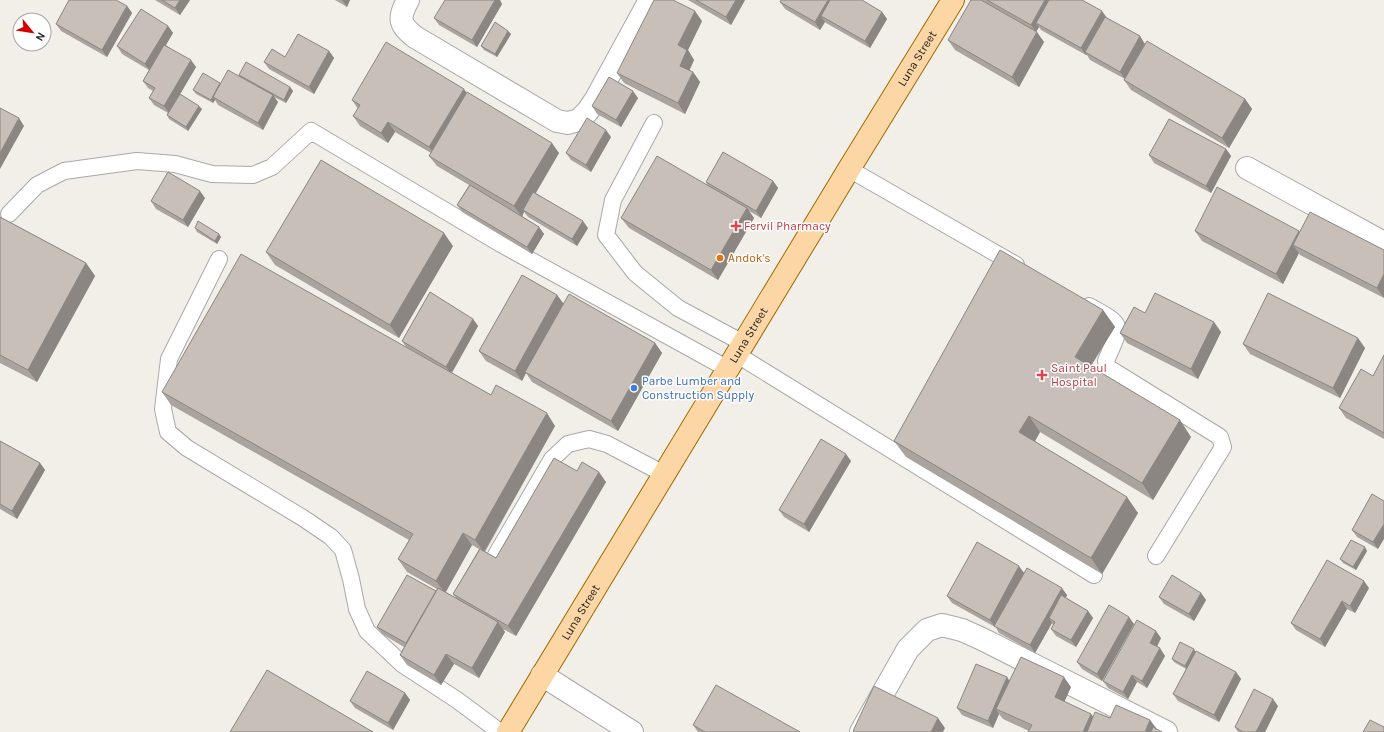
<svg xmlns="http://www.w3.org/2000/svg" width="1384" height="732" font-family="Karla,sans-serif">
<rect width="100%" height="100%" fill="#f2efe9"/>
<g fill="none" stroke-linecap="round" stroke-linejoin="round">
<defs>
<path id="lane" d="M654,123L613,200L606,235L635,273L678,308L743,343
M849,169L1016,265
M9,214L37,185L64,171L137,161L175,164L212,174L253,175L272,167L311,131L501,244L728,369
M219,259L169,359L163,409L168,432L187,448L303,518L331,537L343,550L351,579L357,609L367,631L402,664L457,700L500,732
M1089,306C1125,326 1122,323 1106,361L1107,367L1220,437L1223,447L1156,556
M736,354L1094,575
M496,555L552,459L568,444L589,439L607,444L664,474"/>
<path id="street" d="M408,0C398,19 399,24 415,37L557,121L568,123L579,120L588,111L596,99L650,0
M1247,168L1384,243
M542,675L632,732
M861,732L908,649L927,630L942,625L962,630L982,639L1166,732"/>
<g id="primary">
<path id="s1" d="M508,732L849,169L953,0"/>
</g>
</defs>
<!-- lane casing -->
<use href="#lane" stroke="#a9a9a9" stroke-width="18"/>
<!-- street casing -->
<use href="#street" stroke="#a9a9a9" stroke-width="24"/>
<!-- primary casing -->
<use href="#primary" stroke="#a06b00" stroke-width="24"/>
<!-- lane -->
<use href="#lane" stroke="#fff" stroke-width="16"/>
<!-- street -->
<use href="#street" stroke="#fff" stroke-width="22"/>
<!-- primary -->
<use href="#primary" stroke="#fcd6a4" stroke-width="22"/>
</g>
<!-- wall -->
<path fill="#aba49e" fill-rule="evenodd" d="M155,0H190L180,15Z
M335,0H350L347,7Z
M688,0H745L731,25Z
M981,0H1082L1107,18L1145,44L1128,73L1245,99L1252,109L1229,148L1131,90L1124,80L1125,79L1090,60L1087,55H1086L1041,30L1039,27L1036,32L1044,42L1019,87L955,50L948,40L982,1Z
M780,2L882,12L887,19L870,48L826,23L825,22L820,30L785,9Z
M502,4L477,47L439,25L434,18Z
M127,6L132,13L107,57L61,31L56,24Z
M702,21L688,50L694,60L689,70L693,72L700,82L685,114L624,83L617,73Z
M168,26L173,33L166,45L196,67L180,94L202,109L188,131L169,119L167,115L168,113L154,105L149,98L153,91L148,88L143,81L149,70L122,54L117,46Z
M508,31L511,34L497,57L484,50L481,46Z
M329,51L334,58L314,94L269,69L264,62L285,57Z
M239,75L290,87L293,91L286,103L274,97L278,102L263,130L218,105L215,100L213,103L196,94L193,90L220,84L240,77Z
M467,93L559,153L536,193L588,228L577,246L528,217L524,212L522,216L539,227L544,234L532,254L462,212L457,205L469,185L437,166L429,156L431,153L395,132L388,143L360,126L353,116L358,109L352,100Z
M638,98L621,127L597,114L592,106Z
M611,137L591,172L571,160L566,153Z
M1226,149L1231,156L1211,193L1154,163L1149,155Z
M773,181L778,188L761,218L749,211L754,218L718,280L629,228L621,218L708,186L706,182Z
M205,198L188,227L156,209L151,201Z
M0,217L86,263L95,276L37,382L0,363Z
M195,228L221,237L217,244L197,232Z
M1195,231L1300,232L1384,250V298L1300,255L1299,253L1283,284L1202,241Z
M453,246L399,338L275,265L266,252Z
M557,295L564,304L655,343L662,353L618,431L532,382L526,373L522,381L486,361L479,351Z
M1103,310L1115,327L1090,367L1191,437L1153,500L1040,432L1035,441L1138,513L1102,574L906,457L894,441Z
M1145,313L1221,332L1198,379L1127,343L1120,333Z
M473,319L478,326L452,373L491,395L555,426L485,552L496,558L577,471L606,482L516,636L503,629L505,632L479,678L454,664L441,685L407,665L400,655L404,647L382,634L377,627L436,592L437,589L407,572L398,559L409,540L171,405L162,392L406,347L402,341ZM472,545L479,549L453,594L456,598L446,592Z
M1243,344L1365,348L1340,398L1250,354Z
M1384,355V439L1346,418L1339,408L1373,376Z
M0,441L40,463L45,470L17,519L0,509Z
M851,461L809,532L784,517L779,510Z
M1372,494L1378,549L1357,537L1352,530Z
M1367,551L1356,570L1343,563L1340,559Z
M1024,572L1067,595L1066,598L1088,611L1093,618L1076,647L1056,636L1051,629L1053,625L1052,623L1035,653L999,633L995,626V627L952,603L947,596Z
M1369,588L1355,613L1347,609L1325,647L1296,630L1291,623Z
M1201,593L1206,600L1194,621L1164,604L1159,597Z
M1134,624L1102,681L1082,669L1077,662Z
M1161,638L1157,647L1165,656L1147,688L1137,682L1128,699L1108,688L1103,681Z
M1195,651L1236,672L1241,679L1219,722L1178,701L1173,694L1186,669L1174,662L1172,659Z
M1010,681L1071,687L1064,702L1091,714L1093,717L1150,720L1157,729L1029,731L1003,719L999,714L993,728L962,715L957,708Z
M405,693L410,700L393,730L355,708L350,701Z
M1278,706L1265,732H1238L1235,727Z
M693,725L800,732H698Z"/>
<!-- shaded-wall -->
<path fill="#8b8681" d="M180,0H190L180,15L175,8Z
M342,0H350L347,7Z
M495,0H500L502,4L477,47L472,40Z
M736,0H745L731,25L726,17Z
M828,0H837L821,16L825,22L820,30L815,22Z
M1045,0H1054L1036,23L1039,27L1036,32L1031,25Z
M127,6L132,13L107,57L102,50Z
M695,11L702,21L688,50L694,60L687,76L680,66L678,45Z
M1102,11L1107,18L1085,52L1087,55H1086L1081,48Z
M882,12L887,19L870,48L865,41Z
M168,26L173,33L150,71L145,64Z
M508,31L511,34L497,57L495,54Z
M1037,32L1044,42L1019,87L1012,77Z
M1140,36L1145,44L1125,79L1120,72Z
M329,51L334,58L314,94L309,87Z
M191,60L196,67L169,113L164,106Z
M693,72L700,82L685,114L678,103Z
M220,83L222,86L213,97L215,100L213,103L211,100Z
M290,87L293,91L286,103L284,100Z
M464,89L471,99L437,157L429,147Z
M633,91L638,98L621,127L616,120Z
M273,95L278,102L263,130L258,123Z
M1245,99L1252,109L1229,148L1222,138Z
M199,106L202,109L188,131L186,127Z
M19,118L24,126L0,169V153Z
M388,122L395,132L388,143L381,133Z
M606,130L611,137L591,172L586,165Z
M552,143L559,153L525,211L523,210L524,212L522,217L514,206Z
M1226,149L1231,156L1211,193L1206,186Z
M773,181L778,188L761,218L756,211Z
M200,191L205,198L188,227L183,220Z
M747,208L754,218L718,280L711,270Z
M583,221L588,228L577,246L572,239Z
M539,227L544,234L532,254L527,247Z
M1299,231L1306,241L1293,245L1299,253L1283,284L1276,274Z
M444,233L453,246L399,338L390,325Z
M219,234L221,237L217,244L215,241Z
M86,263L95,276L37,382L28,370Z
M1384,274V298L1377,288Z
M557,295L564,305L525,372L526,373L522,381L515,371Z
M1103,310L1115,327L1086,374L1075,357Z
M473,319L478,326L451,374L446,367Z
M1214,322L1221,332L1198,379L1191,369Z
M1358,338L1365,348L1340,398L1333,388Z
M655,343L662,353L618,431L611,421Z
M547,413L555,426L484,552L475,540Z
M1029,416L1040,432L1031,448L1019,432Z
M1180,420L1191,437L1153,500L1142,483Z
M846,454L851,461L809,532L804,524Z
M40,463L45,470L17,519L12,511Z
M599,472L606,482L516,636L508,626Z
M1127,497L1138,513L1102,574L1091,558Z
M1384,524V539L1378,549L1373,542Z
M463,533L472,545L445,593L436,581Z
M1365,547L1367,551L1356,570L1353,567Z
M1019,566L1024,573L995,627L990,620Z
M1364,581L1369,588L1355,613L1350,606Z
M1062,588L1067,595L1053,621L1049,618L1052,623L1035,653L1030,645Z
M1201,593L1206,600L1194,621L1189,614Z
M1342,601L1347,609L1325,647L1320,639Z
M1088,611L1093,618L1076,647L1071,640Z
M1129,617L1134,624L1102,681L1097,674Z
M498,622L505,632L479,678L472,668Z
M1156,631L1161,638L1155,650L1150,643Z
M1160,648L1165,656L1147,688L1142,681Z
M1194,649L1196,653L1188,670L1185,666Z
M446,654L454,664L441,685L434,675Z
M1236,672L1241,679L1219,722L1214,715Z
M1132,675L1137,682L1128,699L1123,692Z
M1007,677L1012,684L996,709L999,714L993,728L988,721Z
M1064,677L1071,687L1062,707L1055,697Z
M405,693L410,700L393,730L388,723Z
M1273,699L1278,706L1265,732H1256Z
M1091,714L1098,724L1095,732H1083Z
M938,718L945,728L943,732H931Z
M1150,720L1157,730V732H1145Z"/>
<!-- building -->
<path fill="#c7bfb8" stroke="#8b8681" d="M69,0H116L127,6L102,50L56,24Z
M162,0H180L175,8Z
M445,0H495L472,40L434,18Z
M654,0H673L695,11L678,45L687,50L680,66L693,72L678,103L617,73Z
M696,0H736L726,17Z
M781,0H828L815,22L780,2Z
M830,0H862L882,12L865,41L821,16Z
M971,0H981L1037,32L1012,77L948,40Z
M987,0H1045L1031,25Z
M1049,0H1082L1102,11L1081,48L1036,23Z
M141,9L168,26L145,64L117,46Z
M1105,17L1140,36L1120,72L1085,52Z
M495,22L508,31L495,54L481,46Z
M298,34L329,51L309,87L264,62L272,49L285,57Z
M1147,41L1245,99L1222,138L1124,80Z
M386,42L464,89L429,147L388,122L381,133L353,116L360,105L352,100Z
M164,45L191,60L164,106L149,98L155,88L143,81Z
M246,62L290,87L284,100L239,75Z
M228,70L273,95L258,123L213,97Z
M203,73L220,83L211,100L193,90Z
M609,77L633,91L616,120L592,106Z
M467,92L552,143L514,206L429,156Z
M180,94L199,106L186,127L167,115Z
M0,108L19,118L0,153Z
M587,118L606,130L586,165L566,153Z
M1169,119L1226,149L1206,186L1149,155Z
M723,152L773,181L756,211L706,182Z
M657,156L747,208L711,270L621,218Z
M321,160L444,233L390,325L266,252Z
M168,172L200,191L183,220L151,201Z
M470,185L539,227L527,247L457,205Z
M1217,187L1299,231L1276,274L1195,231Z
M533,192L583,221L572,239L523,210Z
M1310,212L1384,250V274L1377,288L1293,245Z
M0,217L86,263L28,370L0,355Z
M198,221L219,234L215,241L195,228Z
M1000,250L1103,310L1075,357L1180,420L1142,483L1029,416L1019,432L1127,497L1091,558L894,441Z
M241,254L491,395L496,385L547,413L475,540L463,533L436,581L398,559L413,534L162,392Z
M522,275L557,295L515,371L479,351Z
M430,292L473,319L446,367L402,341Z
M1155,293L1214,322L1191,369L1120,333L1134,307L1145,313Z
M1268,293L1358,338L1333,388L1243,344Z
M569,294L655,343L611,421L525,372Z
M1384,355V433L1339,408L1361,369L1373,376Z
M821,439L846,454L804,524L779,510Z
M0,441L40,463L12,511L0,504Z
M554,458L577,471L582,462L599,472L508,626L453,594L480,549L496,558Z
M1372,494L1384,501V524L1373,542L1352,530Z
M1351,540L1365,547L1353,567L1340,559Z
M977,542L1019,566L990,620L947,596Z
M1327,560L1364,581L1350,606L1342,601L1320,639L1291,623Z
M1027,568L1062,588L1030,645L994,626Z
M407,575L436,591L406,643L377,627Z
M1172,575L1201,593L1189,614L1159,597Z
M438,588L498,622L472,668L446,654L434,675L400,655Z
M1061,595L1088,611L1071,640L1051,629L1055,622L1049,618Z
M1109,605L1129,617L1097,674L1077,662Z
M1137,620L1156,631L1150,643L1160,648L1142,681L1132,675L1123,692L1103,681Z
M1180,642L1194,649L1185,666L1172,659Z
M1196,651L1236,672L1214,715L1173,694Z
M1021,657L1064,677L1055,697L1091,714L1083,732H1028L1032,725L996,709Z
M976,664L1007,677L988,721L957,708Z
M267,670L373,732H230Z
M367,671L405,693L388,723L350,701Z
M716,685L800,732H705L693,725Z
M874,686L938,718L931,732H855L853,731Z
M1254,689L1273,699L1256,732H1243L1235,727Z
M1116,705L1150,720L1145,732H1087L1095,712L1110,718Z
M1370,720L1384,727V732H1363Z
M1153,727L1162,732H1151Z"/>
<!-- markers -->
<g fill="#e0444e" stroke="#fff" stroke-width="1.5">
<path d="M734 220h4v4h4v4h-4v4h-4v-4h-4v-4h4z"/>
<path d="M1040 369h4v4h4v4h-4v4h-4v-4h-4v-4h4z"/>
</g>
<circle fill="#e8710a" stroke="#fff" stroke-width="1.5" cx="720" cy="258" r="4"/>
<circle fill="#3f7fe0" stroke="#fff" stroke-width="1.5" cx="634" cy="388" r="4"/>
<g text-anchor="middle" dominant-baseline="central" stroke-width="3" stroke-linejoin="round" paint-order="stroke">
<!-- street labels -->
<g font-size="12" fill="#222" stroke="#fff">
<text stroke="none"><textPath href="#s1" startOffset="788">Luna Street</textPath></text>
<text stroke="none"><textPath href="#s1" startOffset="464">Luna Street</textPath></text>
<text stroke="none"><textPath href="#s1" startOffset="140">Luna Street</textPath></text>
</g>
<!-- health labels -->
<g font-size="12" fill="#be3a42" stroke="#fff" text-anchor="start">
<text x="744" y="226">Fervil Pharmacy</text>
<text x="1051" y="368">Saint Paul<tspan x="1051" dy="14">Hospital</tspan></text>
</g>
<!-- food labels -->
<g font-size="12" fill="#c56008" stroke="#fff" text-anchor="start">
<text x="728" y="258">Andok's</text>
</g>
<!-- shop labels -->
<g font-size="12" fill="#366cbe" stroke="#fff" text-anchor="start">
<text x="642" y="381">Parbe Lumber and<tspan x="642" dy="14">Construction Supply</tspan></text>
</g>
</g>
<!-- north arrow -->
<g transform="translate(32 32) rotate(120)"><circle r="19" fill="#ffffff" stroke="#a7a7a7"/>
<path d="M0-3L7 15L0 10L-7 15Z" fill="#d40000"/>
<text y="-6" font-size="11" font-weight="bold" text-anchor="middle" fill="#222222">N</text>
</g>
</svg>
